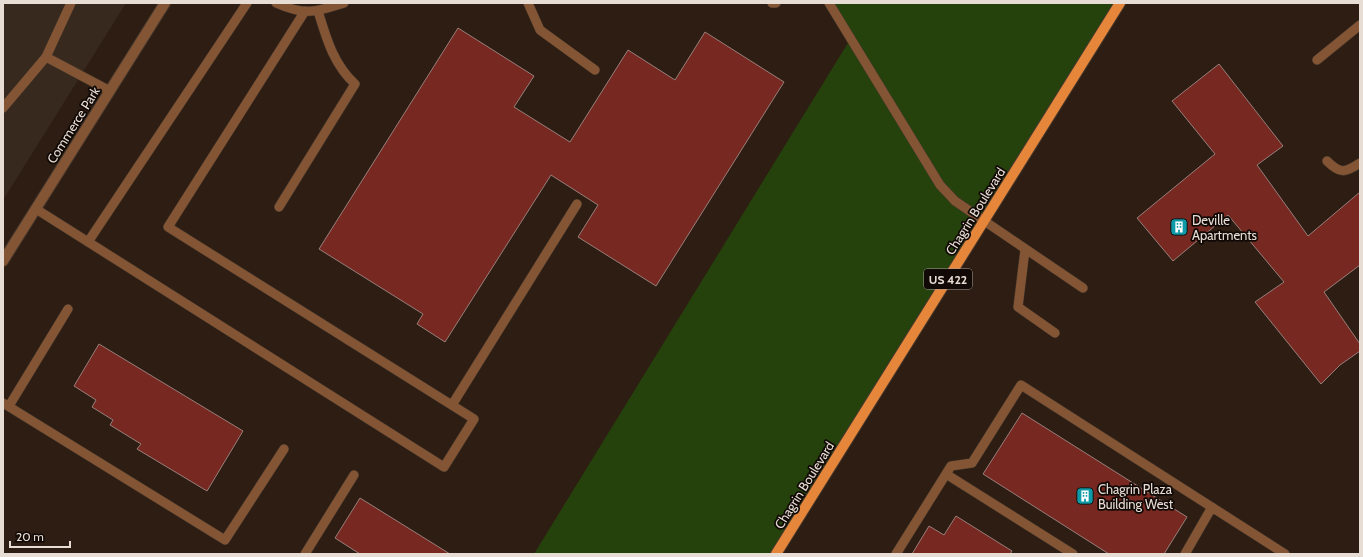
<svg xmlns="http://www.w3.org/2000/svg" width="1363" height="557" font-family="Cabin,sans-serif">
<rect width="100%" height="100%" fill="#2d1d12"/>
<!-- industrial -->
<path fill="#38291e" d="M3,3H126L3,200Z"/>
<!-- green -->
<path fill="#26420c" d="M829,3H1120L776,554H534L851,38Z"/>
<!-- building -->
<path fill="#772821" stroke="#987f7b" d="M458,28L534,76L514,107L570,142L628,50L675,80L705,32L784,82L656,286L578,237L598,205L551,175L445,342L417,324L423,314L319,249Z
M1219,64L1283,146L1257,165L1308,236L1360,192V265L1324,292L1360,344V351L1340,365L1321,384L1255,302L1284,282L1228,215L1173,261L1137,218L1215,154L1172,101Z
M99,344L243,431L207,491L137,449L141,444L110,425L113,420L92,407L96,400L74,386Z
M1022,413L1187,517L1164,554H1109L983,474Z
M360,498L450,554H360L335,538Z
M956,516L1012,551L1010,554H912L929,526L944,535Z"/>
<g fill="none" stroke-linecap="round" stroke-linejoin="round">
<defs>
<path id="service" d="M71,3L46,57L110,91
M276,3C305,16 316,12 344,3
M528,3L540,30L595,70
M772,3H776
M829,3L940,185L955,201L1083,288
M1317,60L1360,25
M3,108L46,57
M1327,161C1340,174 1345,173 1360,163
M279,207L355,84C333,64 326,37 318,11
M36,209L444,467L474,419L168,227L305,11
M88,242L247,3
M1025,250L1018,307L1055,333
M3,403L225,540L284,449
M452,405L577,204
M9,406L68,309
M946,474L1073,554
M305,554L354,475
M896,554L951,466L972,463L1021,385L1285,554
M1185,554L1212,507"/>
<path id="minor" d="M3,261L165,3"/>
<path id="primary" d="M776,554L1120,3"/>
</defs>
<!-- service casing -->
<use href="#service" stroke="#47382d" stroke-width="10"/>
<!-- minor casing -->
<use href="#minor" stroke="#47382d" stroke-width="12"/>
<!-- primary casing -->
<use href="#primary" stroke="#47382d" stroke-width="12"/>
<!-- service -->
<use href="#service" stroke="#835534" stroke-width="9"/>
<!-- minor -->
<use href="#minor" stroke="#835534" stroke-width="10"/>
<!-- primary -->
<use href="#primary" stroke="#e6863a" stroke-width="10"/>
</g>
<!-- icons -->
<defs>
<symbol id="building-square" viewBox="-11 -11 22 22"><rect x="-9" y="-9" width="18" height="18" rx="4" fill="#0f9aa8" stroke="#100905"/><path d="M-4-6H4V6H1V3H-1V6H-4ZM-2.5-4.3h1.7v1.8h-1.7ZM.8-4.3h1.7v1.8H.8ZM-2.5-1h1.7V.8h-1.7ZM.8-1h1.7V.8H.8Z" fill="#fff"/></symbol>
</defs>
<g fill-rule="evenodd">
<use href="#building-square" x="1169" y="217" width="20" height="20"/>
<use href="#building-square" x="1075" y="486" width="20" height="20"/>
</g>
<g text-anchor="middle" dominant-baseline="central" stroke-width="3.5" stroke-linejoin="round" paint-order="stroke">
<!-- shield labels -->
<rect fill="#100905" stroke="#a79d97" stroke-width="1" x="924" y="269" width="48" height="20" rx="3"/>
<g font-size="12" font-weight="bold" fill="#e8ddd5">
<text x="948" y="279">US 422</text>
</g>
<!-- street labels -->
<g font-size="13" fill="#e8ddd5" stroke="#100905">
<text transform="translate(73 125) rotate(-58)">Commerce Park</text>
<text transform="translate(975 211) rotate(-58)">Chagrin Boulevard</text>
<text transform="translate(804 485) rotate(-58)">Chagrin Boulevard</text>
</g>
<!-- poi labels -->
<g font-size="13" fill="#e8ddd5" stroke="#100905" text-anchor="start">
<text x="1192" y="220">Deville<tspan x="1192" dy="15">Apartments</tspan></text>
<text x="1098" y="489">Chagrin Plaza<tspan x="1098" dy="15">Building West</tspan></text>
</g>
</g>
<!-- border -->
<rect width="1363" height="557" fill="none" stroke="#e8ddd5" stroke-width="8"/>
<!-- scale -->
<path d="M10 541v6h60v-6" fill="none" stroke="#e8ddd5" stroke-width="2"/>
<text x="16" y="541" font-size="12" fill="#e8ddd5" stroke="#100905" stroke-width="3" paint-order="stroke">20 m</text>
</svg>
